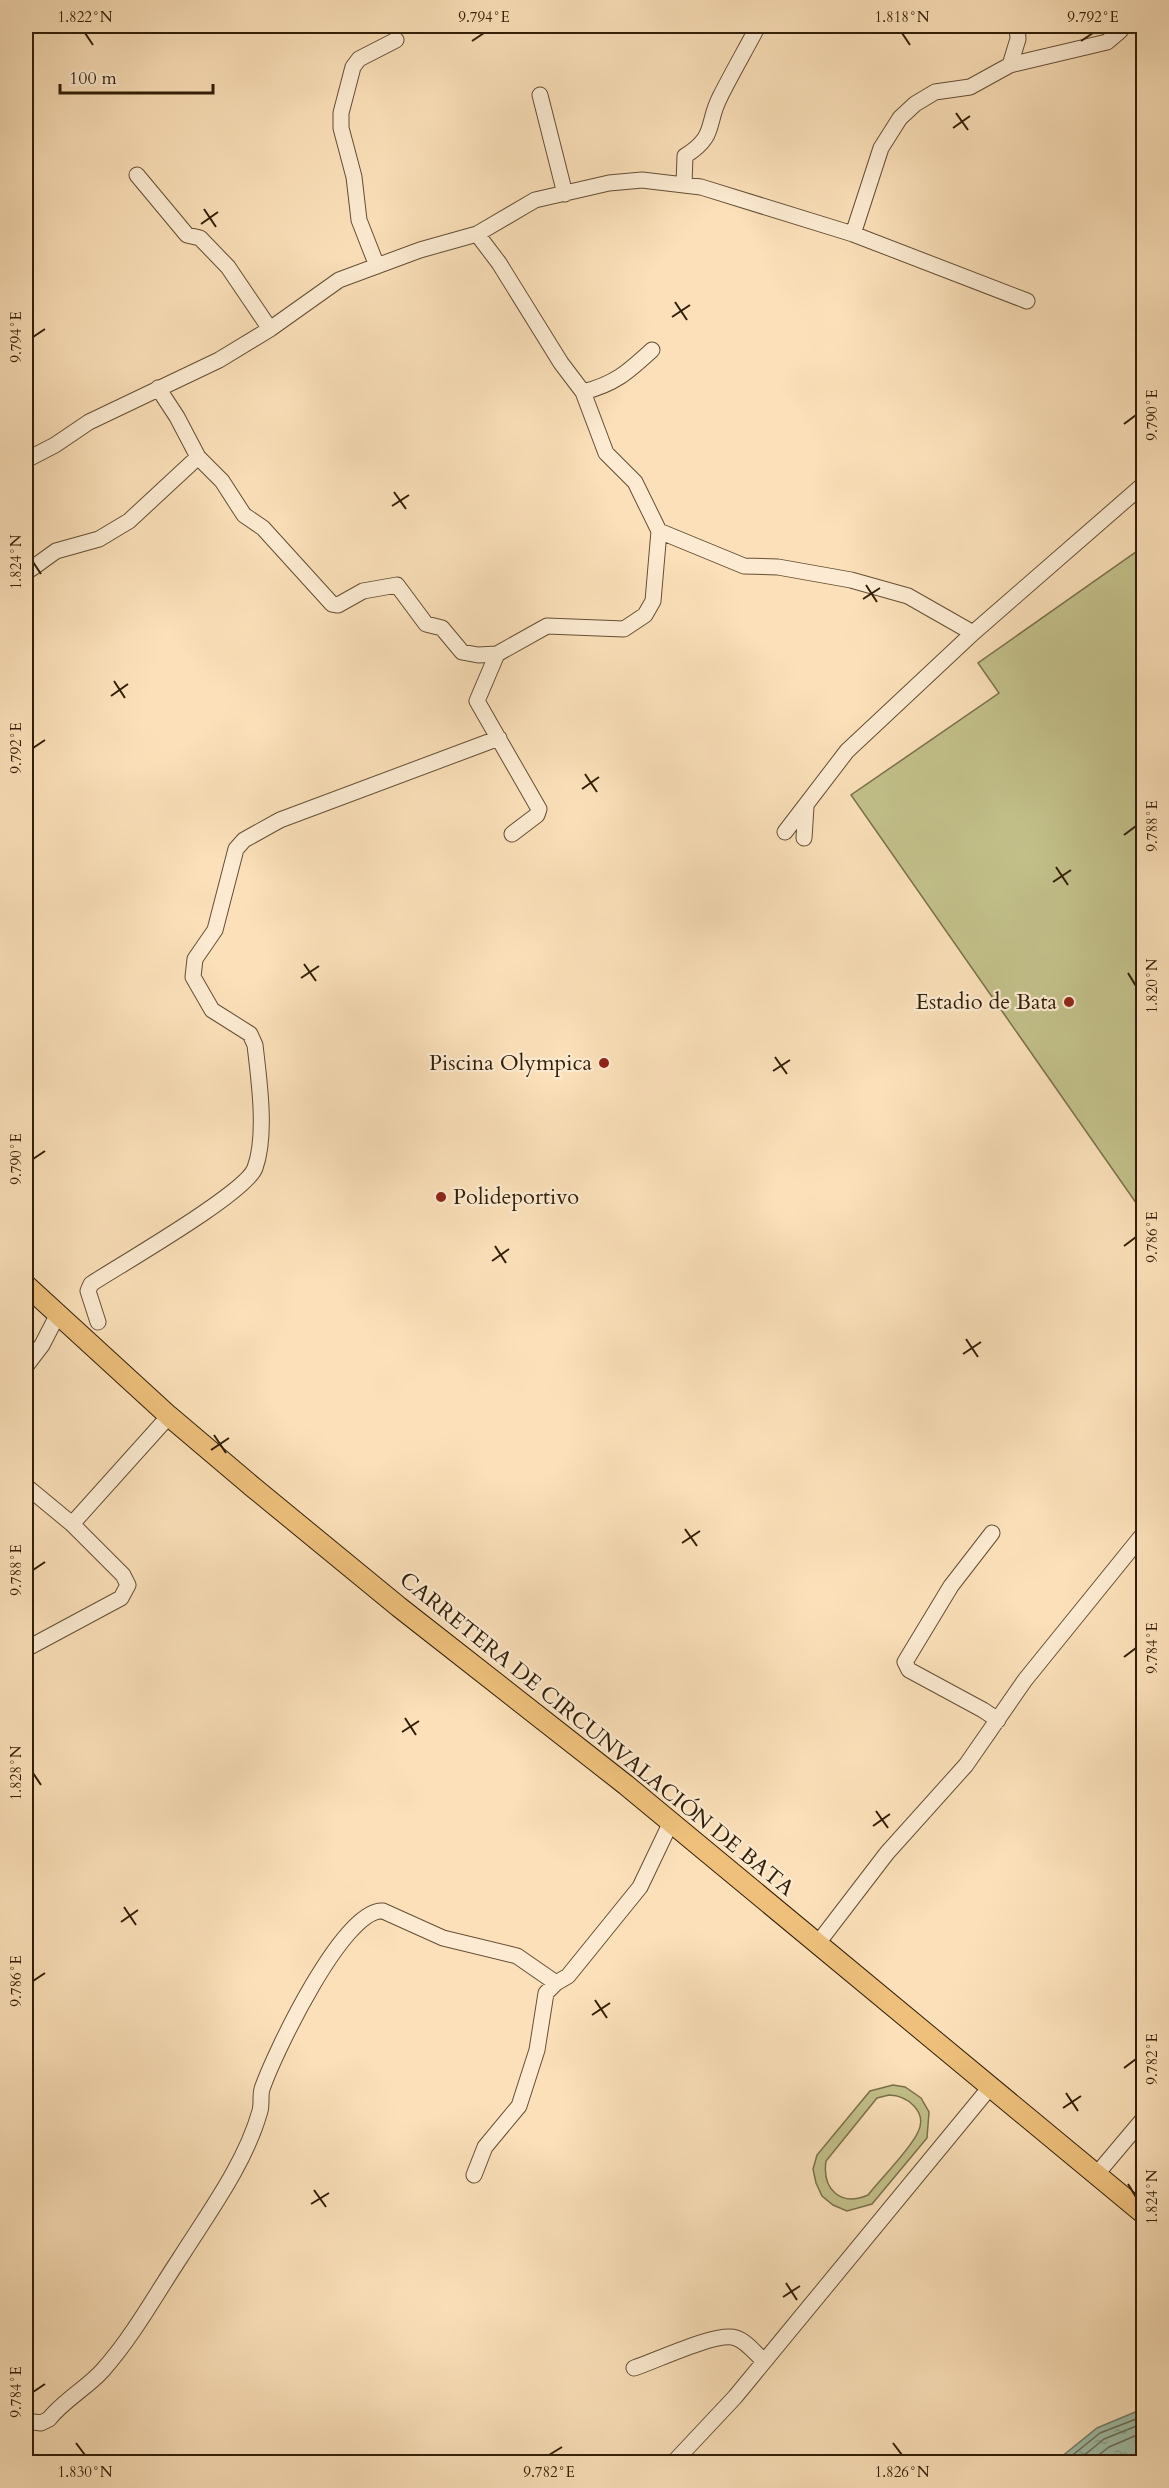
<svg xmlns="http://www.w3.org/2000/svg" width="1169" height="2488" font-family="Cardo,serif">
<defs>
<pattern id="water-ripples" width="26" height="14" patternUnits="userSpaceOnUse" patternTransform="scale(1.5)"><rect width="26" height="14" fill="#a0bea9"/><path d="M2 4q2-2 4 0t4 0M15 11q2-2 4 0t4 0" fill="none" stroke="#8aa390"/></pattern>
</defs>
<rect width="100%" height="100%" fill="#fbe0b9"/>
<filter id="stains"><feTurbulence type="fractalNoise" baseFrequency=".00333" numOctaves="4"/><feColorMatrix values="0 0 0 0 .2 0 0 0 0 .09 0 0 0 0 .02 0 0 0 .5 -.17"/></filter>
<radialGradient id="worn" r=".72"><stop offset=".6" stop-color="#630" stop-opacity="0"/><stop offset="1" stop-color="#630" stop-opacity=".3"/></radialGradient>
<!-- garden -->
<path fill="#c3c18b" stroke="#7a704a" stroke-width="1.5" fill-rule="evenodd" d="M1143,547L1144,1208L1141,1210L851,795L999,693L978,663Z
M893,2085L905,2087L921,2098L929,2112L927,2138L872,2204L847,2211L833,2205L822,2196L816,2183L813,2169L817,2155L870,2091ZM889,2095C907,2095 928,2112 918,2132C910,2150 881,2178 868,2195C840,2207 822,2189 826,2161L877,2098Z"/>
<!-- water -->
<path fill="url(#water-ripples)" stroke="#747e69" stroke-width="1.5" d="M1140,2410H1143V2462H1055L1097,2428Z"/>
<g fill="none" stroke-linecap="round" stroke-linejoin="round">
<!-- shore -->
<path stroke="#686e58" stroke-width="1.5" d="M1064,2462L1100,2433L1144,2416
M1076,2462L1104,2439L1144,2423
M1090,2462L1109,2447L1144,2432"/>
<defs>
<path id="minor" d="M1010,65L1018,39L1017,26
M540,95L565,194
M137,175L187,235L200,238L228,267L270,329
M684,185L685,156C717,136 706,124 720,97C732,73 746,49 758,26
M853,234L1027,301
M377,266L359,220L354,177L341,128V113L353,67L359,59L396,40
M158,388L177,417L198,457L222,481L244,515L263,528L332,604L338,605L363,591L397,585L426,624L442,628L462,652L478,655L497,654L547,626L624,629L645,615L653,601L659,531L635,482L606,453L583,392L561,363L499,263L477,234
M583,392C615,384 628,372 652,350
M26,460L55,445L89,422L219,360L270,329L339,280L420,250L477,234L535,200L609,183L642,180L701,187L853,234L881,148L900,118L915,104L935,92L970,87L1010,65L1107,42L1120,31L1122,26
M659,531L744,566L778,567L851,580L908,596L973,633
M26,569H31L56,551L99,539L129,521L198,457
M497,654L477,701L539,809L537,815L512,834
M785,832L847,751L973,633L1144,484
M804,838L806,807
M98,1322L88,1291L91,1284C120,1265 246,1193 255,1168C267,1135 259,1080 255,1045L250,1034L212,1010L193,977L195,959L215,930L236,849L244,840L280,820L499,738
M26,1366L42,1345L58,1314
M26,1486L72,1524L123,1575L128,1585L121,1598L26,1649
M72,1524L169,1416
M992,1533L951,1586L905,1662L909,1670L983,1710L998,1720
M818,1943L887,1853L966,1765L1025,1680L1144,1533
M474,2175L485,2147L519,2106L537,2050L546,1993L556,1983L568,1976L640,1887L671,1822
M1096,2175L1144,2118
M634,2368C656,2361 717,2331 736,2338C746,2341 756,2354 764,2361
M26,2421L41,2423L49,2419C64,2400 87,2388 103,2370C133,2336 155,2296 180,2258C209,2212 245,2164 260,2111C262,2104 260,2096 262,2089C274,2054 344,1907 383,1911L443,1938L517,1956L556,1983
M674,2462L735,2397L991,2086"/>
<path id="major" d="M26,1285L169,1416L254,1488L399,1607L626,1785L1144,2214"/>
</defs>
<!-- minor casing -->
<use href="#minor" stroke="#644e34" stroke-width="17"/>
<!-- major casing -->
<use href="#major" stroke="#311e08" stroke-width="22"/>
<!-- minor -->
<use href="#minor" stroke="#fcebd2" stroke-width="15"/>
<!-- major -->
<use href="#major" stroke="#eec07c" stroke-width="20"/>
</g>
<!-- ticks -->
<path fill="none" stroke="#311e08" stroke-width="2" d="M85,33L93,45M902,33L910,45M472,41L484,33M1081,41L1093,33M956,113L968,130M953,128L970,116M204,209L216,227M201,224L218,212M675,302L687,320M672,317L690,305M33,337L45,329M1124,424L1136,415M394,492L406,509M392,506L409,495M33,562L41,574M866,585L877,602M863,599L880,588M114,681L125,698M111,696L128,684M33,748L45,740M585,774L597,792M582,789L599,777M1124,835L1136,826M1056,867L1068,885M1053,882L1071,870M304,964L316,981M1128,973L1136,986M301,978L319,966M775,1057L787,1074M773,1071L790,1060M33,1159L45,1151M495,1246L506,1263M1124,1246L1136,1237M492,1261L509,1249M966,1339L978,1357M963,1354L981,1342M214,1435L226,1453M211,1450L229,1438M685,1529L697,1546M682,1543L700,1531M33,1570L45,1562M1124,1657L1136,1648M405,1718L416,1735M402,1732L419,1721M33,1773L41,1785M876,1811L888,1828M873,1826L890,1814M124,1907L136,1925M121,1922L138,1910M33,1981L45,1973M595,2000L607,2018M592,2015L610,2003M1124,2068L1136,2059M1066,2093L1078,2111M1063,2108L1081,2096M1128,2184L1136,2197M314,2190L326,2207M311,2204L329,2193M786,2283L797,2300M783,2297L800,2286M33,2392L45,2384M76,2443L85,2455M893,2443L902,2455M549,2455L562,2447"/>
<!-- markers -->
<g fill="#8f2418" stroke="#fcebd2" stroke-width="2">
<circle cx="1069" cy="1002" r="6"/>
<circle cx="604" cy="1063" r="6"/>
<circle cx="441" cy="1197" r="6"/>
</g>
<g text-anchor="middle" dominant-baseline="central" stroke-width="4.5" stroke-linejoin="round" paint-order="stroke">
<!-- poi labels -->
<g font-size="22" fill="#311e08" stroke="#fcebd2" text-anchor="end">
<text x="1057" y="1002">Estadio de Bata</text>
<text x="592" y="1063">Piscina Olympica</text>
<text x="453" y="1197" text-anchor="start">Polideportivo</text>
</g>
<!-- street labels -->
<g font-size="22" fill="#311e08" stroke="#fcebd2">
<text transform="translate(597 1734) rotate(39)">CARRETERA DE CIRCUNVALACIÓN DE BATA</text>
</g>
</g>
<!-- margin -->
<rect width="1169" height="2488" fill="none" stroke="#fbe0b9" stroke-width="66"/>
<!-- scale -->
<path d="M60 84v9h153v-9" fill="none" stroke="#311e08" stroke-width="3"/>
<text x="69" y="84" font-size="18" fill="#311e08" stroke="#fcebd2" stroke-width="4.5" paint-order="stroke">100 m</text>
<rect x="33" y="33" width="1103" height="2422" fill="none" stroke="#311e08" stroke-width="2"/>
<g font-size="15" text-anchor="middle" fill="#311e08">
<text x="85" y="22">1.822°N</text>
<text x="484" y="22">9.794°E</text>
<text x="902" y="22">1.818°N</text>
<text x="1093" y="22">9.792°E</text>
<text transform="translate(16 337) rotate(-90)" y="5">9.794°E</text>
<text transform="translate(1152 415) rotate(-90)" y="5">9.790°E</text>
<text transform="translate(16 562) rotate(-90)" y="5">1.824°N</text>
<text transform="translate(16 748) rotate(-90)" y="5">9.792°E</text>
<text transform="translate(1152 826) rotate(-90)" y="5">9.788°E</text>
<text transform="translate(1152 986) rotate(-90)" y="5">1.820°N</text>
<text transform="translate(16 1159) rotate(-90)" y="5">9.790°E</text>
<text transform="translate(1152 1237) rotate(-90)" y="5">9.786°E</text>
<text transform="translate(16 1570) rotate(-90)" y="5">9.788°E</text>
<text transform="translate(1152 1648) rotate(-90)" y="5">9.784°E</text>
<text transform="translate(16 1773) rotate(-90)" y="5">1.828°N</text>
<text transform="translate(16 1981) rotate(-90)" y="5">9.786°E</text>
<text transform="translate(1152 2059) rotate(-90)" y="5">9.782°E</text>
<text transform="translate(1152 2197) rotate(-90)" y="5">1.824°N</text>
<text transform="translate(16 2392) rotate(-90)" y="5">9.784°E</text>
<text x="85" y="2477">1.830°N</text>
<text x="549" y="2477">9.782°E</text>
<text x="902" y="2477">1.826°N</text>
</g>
<rect width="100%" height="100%" filter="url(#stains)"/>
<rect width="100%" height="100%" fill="url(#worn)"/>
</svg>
